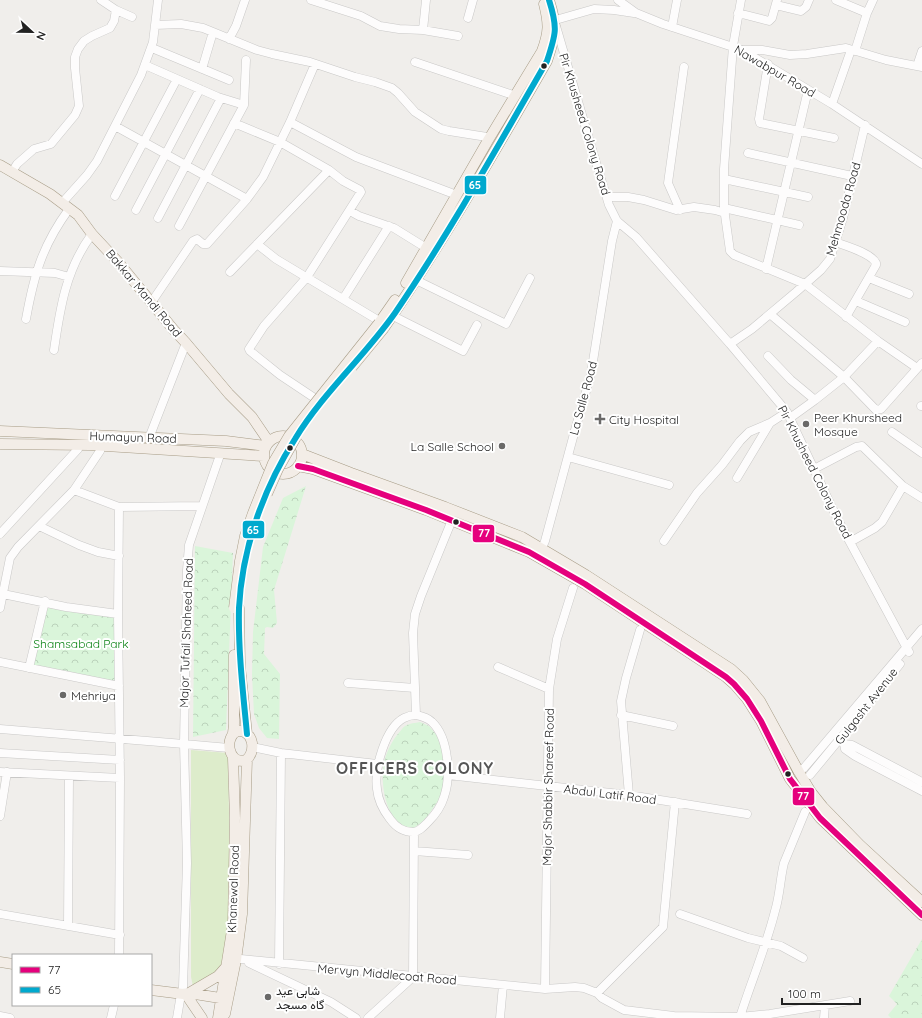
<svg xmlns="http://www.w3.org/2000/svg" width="922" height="1018" font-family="Quicksand,Vazirmatn,sans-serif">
<defs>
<pattern id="park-crowns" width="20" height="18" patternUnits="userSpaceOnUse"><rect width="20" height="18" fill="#daf5da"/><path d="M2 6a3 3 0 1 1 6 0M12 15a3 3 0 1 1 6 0" fill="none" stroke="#bbd2bb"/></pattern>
</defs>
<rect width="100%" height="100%" fill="#f0eeeb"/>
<!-- grass -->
<path fill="#ddeccb" d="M191,750L228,753L230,875L229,917L224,971L193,986L191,977Z"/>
<!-- park -->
<path fill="url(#park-crowns)" d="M306,486L274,590L277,623L273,628L267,627L265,628L264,654L280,674L279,739L267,738L259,728L254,714L252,675L253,632L263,547L283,498Z
M195,546L233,553L226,730L193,737Z
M46,604L117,615L118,684L31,666Z
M420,722L429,726L439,738L443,749L446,777L440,798L425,820L414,828C410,827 406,827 402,825C385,815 380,781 384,763C386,753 391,743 397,735C400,732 402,728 405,726C410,723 415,723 420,722Z
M922,939V1018H891L888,1015L897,1004L889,996Z"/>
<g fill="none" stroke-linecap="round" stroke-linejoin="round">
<defs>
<path id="minor" d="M101,0L116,10L132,17
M311,0L361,16L380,26L399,29L423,30L458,36
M618,0L636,13L663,24L742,50L832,104L922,164
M741,0L733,46L724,169V208L730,251L734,255L805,284L878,341L917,368
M836,0L867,13
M776,5L801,11L806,7L809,0
M738,13L769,21L772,18L777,0
M468,18L473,0
M559,19L594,9L614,10L634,13
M155,25L181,24L203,28L257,50L272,54L310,62L355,77L375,82L392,88L398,93L415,112L441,129L449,131L487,137
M556,26L594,156L609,205L617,221L636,237L730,344L787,412L837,518L909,652
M672,27L677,0
M423,30L426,0
M229,39L236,26L245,0
M152,48L229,80
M743,50H762L790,55L807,54L846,48L886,60L922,67
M855,51L867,13L873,0
M415,62L513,95
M768,64L759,119L760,123L834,138
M145,65L218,97L244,105
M917,66L922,51
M202,69L213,32
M832,104L851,50
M290,122L356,157L454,194
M234,123L280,142L329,170L343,181L360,190L361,192L307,277L264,326L249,349L250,351L280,375L313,397
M115,126L247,199
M748,153L852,176
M12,172L17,164L34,149L51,144L75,115L79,106L75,68V57L78,49L84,41L92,36L110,28L114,21L116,10
M724,179L808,197
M115,196L177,79
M612,197H628L644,200L676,210L694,207L715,210L725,213
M62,203L87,175L97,161L141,75L153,42L158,0
M724,208L799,225
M136,210L200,89
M680,210L668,183L684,67
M350,211L359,216L394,228L423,246
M158,218L221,98
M179,226L244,105L246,60
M835,242C846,246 871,253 876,263V265L846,317
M257,244L276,259L376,319
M766,269L808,90
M0,271L55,273L69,277
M230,272L329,170
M869,278L909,294
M420,282L506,324L530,278
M343,299L389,226
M856,301L905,322
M151,303L193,241L197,239L203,244H207L247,199L263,177L290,122L315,64
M770,314L844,377L876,410L881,409L922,363
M397,318L463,351L477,325
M26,319C34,275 42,246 69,209
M730,344L752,329L796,292L821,270L830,259L843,218L865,125
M54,350C60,308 66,269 92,234
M768,356L791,380L815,400
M921,406H922
M790,418L815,400L844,377L878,341
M892,432L922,453
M149,438L186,343
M220,455L189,545L187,570L184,744L229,748
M568,457L669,485
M814,469L856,447L862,446L903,486L922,498
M737,478L770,423L787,412
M74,490L119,507L202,506
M119,507L118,614L120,778L119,955
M39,526L79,545L98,552L119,556
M0,534L78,449
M664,541L697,493L722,465L740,441L749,432L770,423
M850,542L875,528L882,522L903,486
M542,548L545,541L575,430L591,374L612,241L617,221
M3,594L66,607L118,614
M0,608L10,558L18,547L74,490L100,451
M0,662L119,686
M498,667L549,689
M29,668L45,601
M348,683L415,688
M416,715C421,716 428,718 432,722C449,738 451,777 444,797C441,807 435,815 428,822C424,826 419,832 413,832C403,832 395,826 390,819C383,810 378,800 377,789C374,769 385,728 404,718C408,716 411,715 416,715Z
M416,715L413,633L415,614L421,596L452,520
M621,715L673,726
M0,729L184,744L187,863L183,987L181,994L177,1018
M844,744L845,749L855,756L922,791
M844,744L852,745L922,782
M252,747L281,753L377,764
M0,753L120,760
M804,768L922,629
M0,772L120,778
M448,775L629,795L747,814
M810,775L838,741L900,664
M629,795L621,701L626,678L640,630
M0,816L7,772
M414,851L468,855
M0,914L120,935
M680,914L748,938L781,946L803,958
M68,926L69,776
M231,958L545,989L575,987L584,988L597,993L602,998L624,1010L674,1016L740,1017L770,1014L850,1001
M249,963L331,1002L356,1018
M279,964L281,753
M545,989L549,689L557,639L573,588
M597,993L663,927L675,802
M0,1016L10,1018
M740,1017C751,982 766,947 775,911C780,895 780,879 784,863L805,812
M111,1018L114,1005
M368,1018L413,977L414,832
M500,1018L503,985
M824,1018L825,1005"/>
<path id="major" d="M0,165L50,194L78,215L92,234L119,263L173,329L186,343L229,394L252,417L269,442
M406,283L487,142L542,51C549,32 549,24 544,4
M379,323L395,300
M384,328C443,242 495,151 547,61C556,34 558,28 549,0
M0,431L226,441L266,446
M264 455a19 19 0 1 1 38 0a19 19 0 1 1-38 0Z
M0,444L90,445L264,456
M302,454L351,473L445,507L522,537L586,575L731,669L743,680L760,701L799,772L811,792L823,807L860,845L922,902
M298,466L313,469L426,510L529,552L585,584L726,677L734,684L747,699L761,721L790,779L820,818L922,915
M239,608L240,666L247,734
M237,731C254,729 257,753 245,761C228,763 224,738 237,731Z
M233,733L234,724V655
M0,962L13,964
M151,990L183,994L189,993L226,999
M189,993L218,976L226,967
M187,996L202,1018
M225,1014L236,960L242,914L247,759
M218,1018L233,924L235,818L233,758"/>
</defs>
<!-- minor casing -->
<use href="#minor" stroke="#c9c8c7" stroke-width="9"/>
<!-- major casing -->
<use href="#major" stroke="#a79c86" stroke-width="11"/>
<!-- minor -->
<use href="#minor" stroke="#fdfcfc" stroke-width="8"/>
<!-- major -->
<use href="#major" stroke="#f3ede7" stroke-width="10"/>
<defs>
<path id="major-bridge" d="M352,367L384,328
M267,494L278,469L296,437
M234,608L240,561L245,536L253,513L273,463L289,436L379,323"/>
</defs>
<!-- major-bridge casing -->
<use href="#major-bridge" stroke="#a79c86" stroke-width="11" stroke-linecap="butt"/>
<!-- major-bridge -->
<use href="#major-bridge" stroke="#f3ede7" stroke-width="10"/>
<defs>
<path id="bus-1" d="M298,466L313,469L426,510L529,552L585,584L726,677L734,684L747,699L761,721L790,779L820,818L922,915"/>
<path id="bus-2" d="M247,734C243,692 238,650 239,608C242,549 263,489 295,439C323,393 364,357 395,313C450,232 498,146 547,61C556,34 558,28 549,0"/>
</defs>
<!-- bus-1 casing -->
<use href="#bus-1" stroke="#fff" stroke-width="9"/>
<!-- bus-2 casing -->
<use href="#bus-2" stroke="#fff" stroke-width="9"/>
<!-- bus-1 -->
<use href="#bus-1" stroke="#e5007d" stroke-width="6"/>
<!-- bus-2 -->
<use href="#bus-2" stroke="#00a9ce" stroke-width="6"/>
</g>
<!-- markers -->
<g fill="#222" stroke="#fff" stroke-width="1.5">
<circle cx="544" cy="66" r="3.5"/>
<circle cx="290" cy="448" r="3.5"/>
<circle cx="456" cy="522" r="3.5"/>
<circle cx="788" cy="774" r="3.5"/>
</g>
<g fill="#6a6968" stroke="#fff" stroke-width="1.5">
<path d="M598 413h4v4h4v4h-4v4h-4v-4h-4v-4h4z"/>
<circle cx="806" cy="424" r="4"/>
<circle cx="502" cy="446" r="4"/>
<circle cx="63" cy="695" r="4"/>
<circle cx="268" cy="997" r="4"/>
</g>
<g text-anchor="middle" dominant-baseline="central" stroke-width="4" stroke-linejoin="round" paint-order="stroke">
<!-- street labels -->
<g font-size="12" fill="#222" stroke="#fff">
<text transform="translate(775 71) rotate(30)">Nawabpur Road</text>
<text transform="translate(585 124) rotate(73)">Pir Khusheed Colony Road</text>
<text transform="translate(843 209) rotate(-74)">Mehmooda Road</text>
<text transform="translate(144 293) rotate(50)">Bakkar Mandi Road</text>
<text transform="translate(583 398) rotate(-75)">La Salle Road</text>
<text transform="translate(133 437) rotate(2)">Humayun Road</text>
<text transform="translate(815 472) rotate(63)">Pir Khusheed Colony Road</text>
<text transform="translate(186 633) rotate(-88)">Major Tufail Shaheed Road</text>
<text transform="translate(866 706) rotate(-52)">Gulgasht Avenue</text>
<text transform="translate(548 787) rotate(-89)">Major Shabbir Shareef Road</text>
<text transform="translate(610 794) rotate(7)">Abdul Latif Road</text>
<text transform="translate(233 889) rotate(-88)">Khanewal Road</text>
<text transform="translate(387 974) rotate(5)">Mervyn Middlecoat Road</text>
</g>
<!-- poi labels -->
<g font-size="12" fill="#222" stroke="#fff" text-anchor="start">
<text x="814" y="417">Peer Khursheed<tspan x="814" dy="14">Mosque</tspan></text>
<text x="609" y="419">City Hospital</text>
<text x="494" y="446" text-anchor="end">La Salle School</text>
<text x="71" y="695">Mehriya</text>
<text x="276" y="990">شاہی عید<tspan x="276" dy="14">گاہ مسجد</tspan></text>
</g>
<!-- park labels -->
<g font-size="12" fill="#0c8416" stroke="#fff">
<text x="81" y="643">Shamsabad Park</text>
</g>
<!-- district labels -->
<g font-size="16" font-weight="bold" letter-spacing="1" fill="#555" stroke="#fff">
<text x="415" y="768">OFFICERS COLONY</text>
</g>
</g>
<g stroke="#fff" stroke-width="1.5">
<rect x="464" y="175" width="23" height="20" rx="4" fill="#00a9ce"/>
<rect x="242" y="520" width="23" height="19" rx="4" fill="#00a9ce"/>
<rect x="472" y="524" width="23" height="19" rx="4" fill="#e5007d"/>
<rect x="792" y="787" width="23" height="19" rx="4" fill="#e5007d"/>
</g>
<g font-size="11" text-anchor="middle" font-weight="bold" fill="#fff">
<text x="475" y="189">65</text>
<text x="253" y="534">65</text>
<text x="484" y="537">77</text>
<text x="803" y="800">77</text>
</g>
<!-- legend -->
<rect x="12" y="954" width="140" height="52" fill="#ffffff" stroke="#a7a7a7"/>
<rect x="20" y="967" width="20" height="6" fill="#e5007d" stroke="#a7a7a7"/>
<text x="48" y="974" font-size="12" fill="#222222">77</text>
<rect x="20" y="987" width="20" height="6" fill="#00a9ce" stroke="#a7a7a7"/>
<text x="48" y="994" font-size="12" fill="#222222">65</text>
<!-- north arrow -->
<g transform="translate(32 32) rotate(112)" stroke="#ffffff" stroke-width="3" paint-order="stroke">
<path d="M0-3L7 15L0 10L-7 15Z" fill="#222222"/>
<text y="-6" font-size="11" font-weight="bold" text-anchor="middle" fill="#222222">N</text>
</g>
<!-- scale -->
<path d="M782 998v6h78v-6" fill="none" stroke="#222222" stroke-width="2"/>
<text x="788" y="998" font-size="12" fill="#222222" stroke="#ffffff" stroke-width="3" paint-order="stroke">100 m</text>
</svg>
